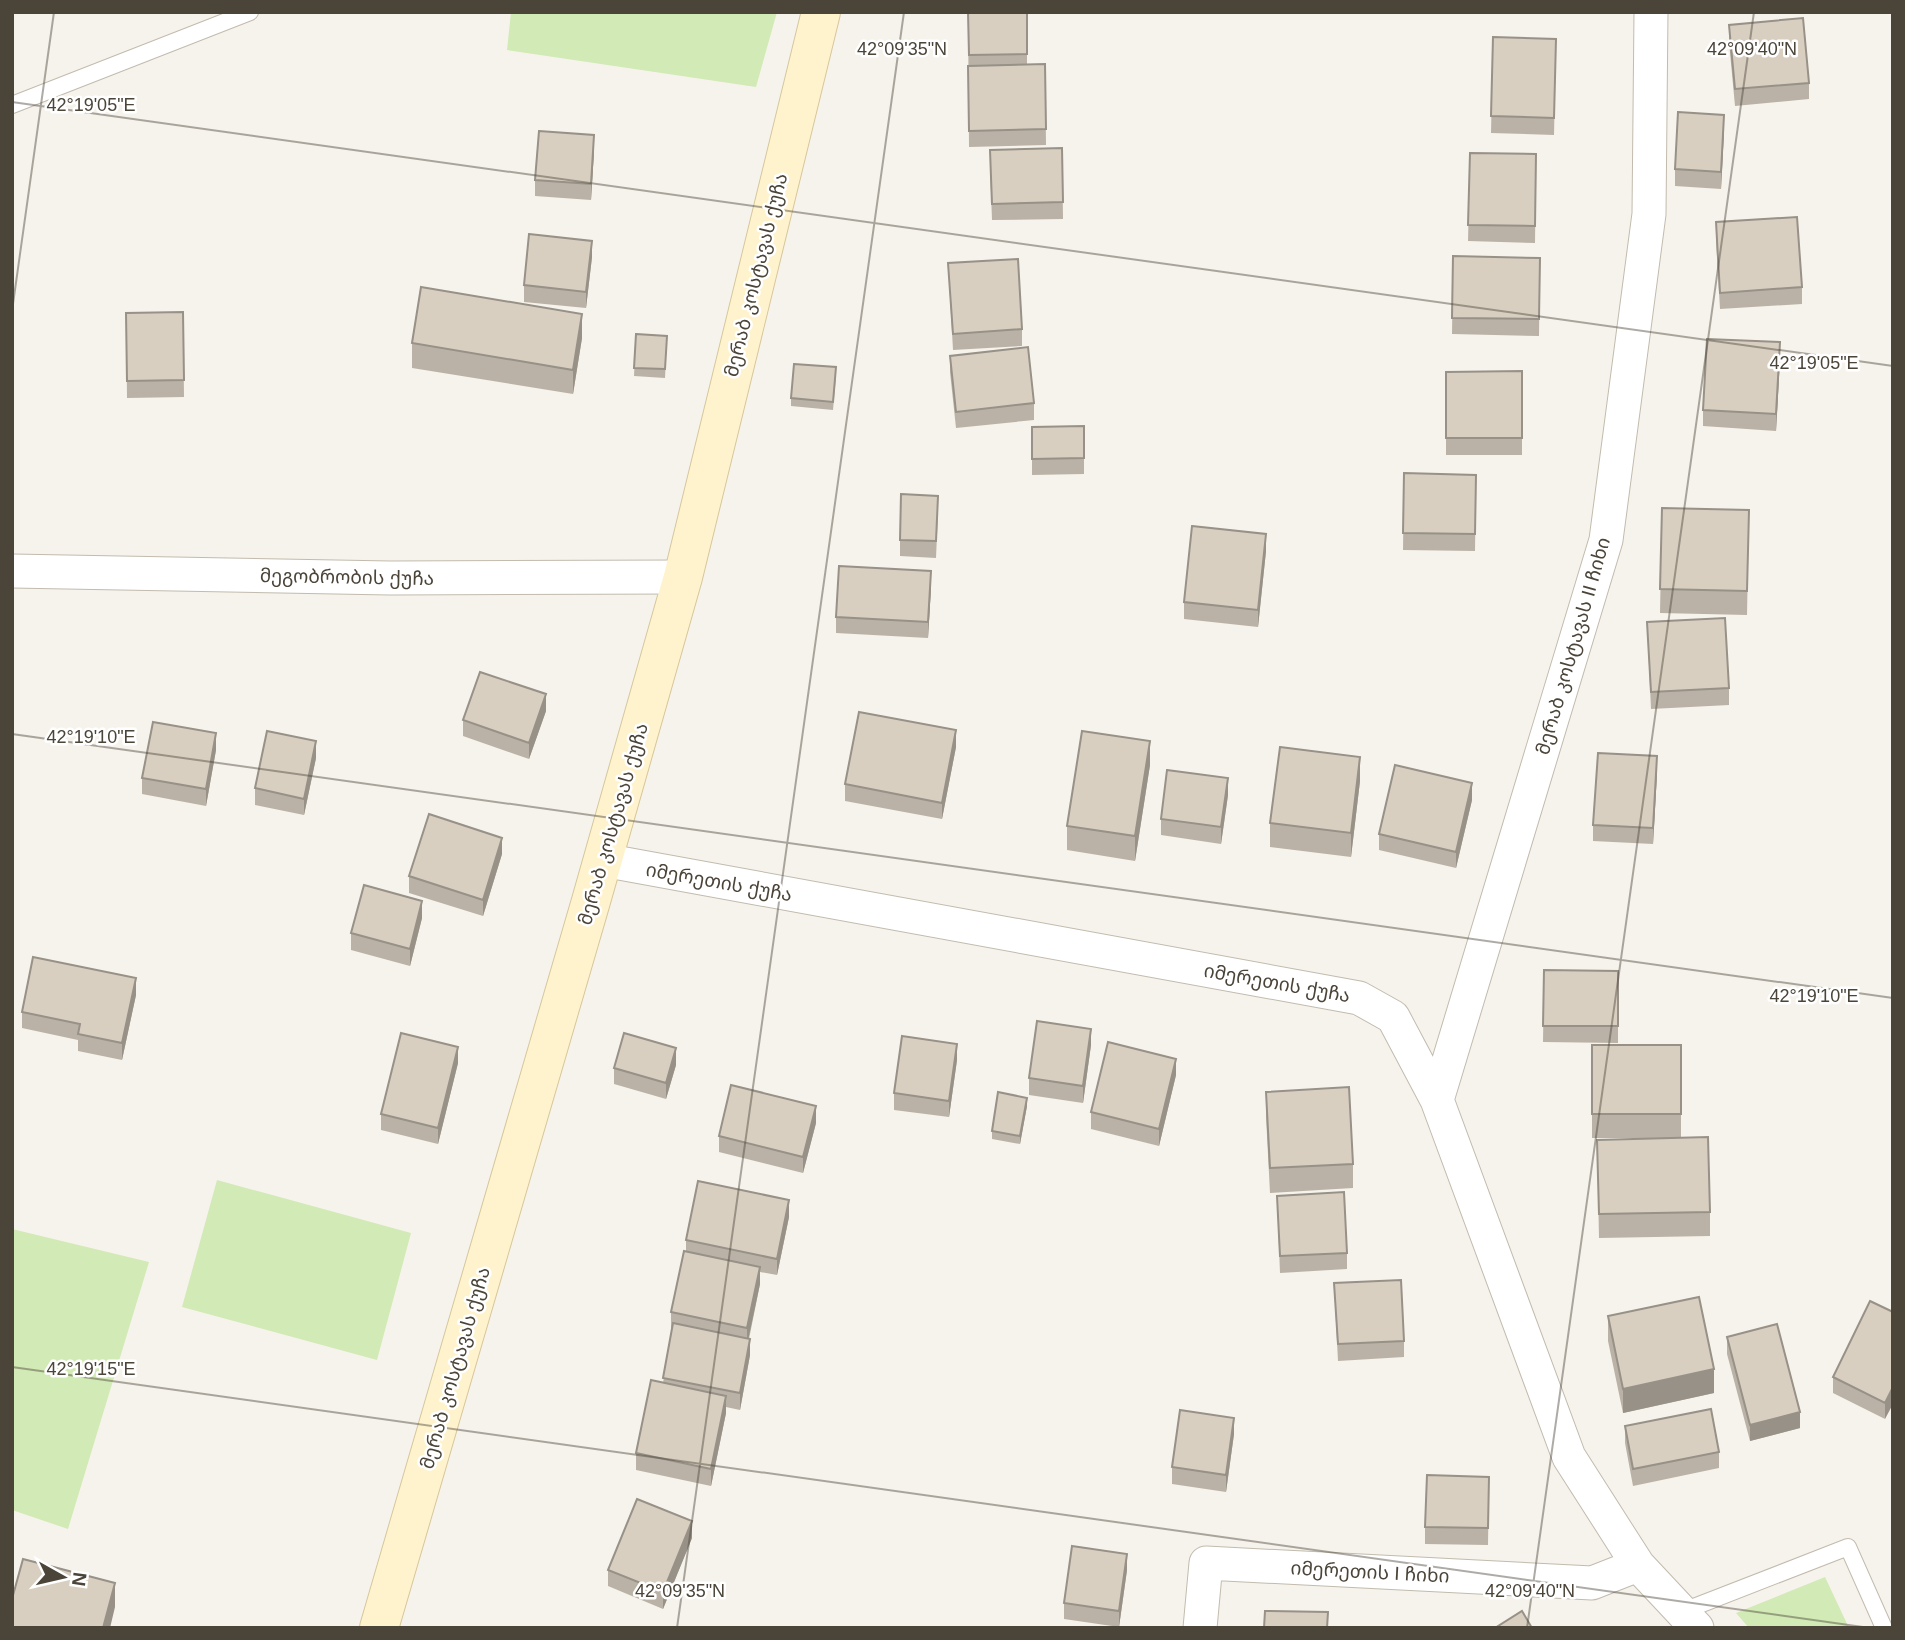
<svg xmlns="http://www.w3.org/2000/svg" width="1905" height="1640" font-family="Helvetica,'Noto Sans Georgian',sans-serif">
<rect width="100%" height="100%" fill="#f6f3ec"/>
<!-- green -->
<path fill="#d2eab5" d="M511,12H777L756,87L507,50Z
M217,1180L411,1233L377,1360L182,1307Z
M12,1229L149,1262L68,1529L12,1510Z
M1825,1577L1849,1628H1749L1736,1613Z"/>
<g fill="none" stroke-linecap="round" stroke-linejoin="round">
<defs>
<path id="service" d="M12,105L250,12
M1681,1612L1848,1547L1884,1628"/>
<path id="minor" d="M12,571L390,578L683,577
M603,860L1359,998L1393,1017L1437,1100L1569,1457L1638,1565L1697,1628
M1437,1100L1606,540L1649,214L1651,12
M1200,1628L1206,1563L1592,1583L1638,1565"/>
<path id="secondary" d="M379,1628L591,901L683,577L821,12"/>
</defs>
<!-- service casing -->
<use href="#service" stroke="#c2bbae" stroke-width="18"/>
<!-- minor casing -->
<use href="#minor" stroke="#c2bbae" stroke-width="35"/>
<!-- secondary casing -->
<use href="#secondary" stroke="#d6c79b" stroke-width="40"/>
<!-- service -->
<use href="#service" stroke="#fff" stroke-width="16"/>
<!-- minor -->
<use href="#minor" stroke="#fff" stroke-width="33"/>
<!-- secondary -->
<use href="#secondary" stroke="#fff3cd" stroke-width="38"/>
</g>
<!-- wall -->
<path fill="#bab2a6" d="M968,12H1027V64H1045L1046,145L969,147Z
M1729,25L1809,83V99L1735,106L1729,42Z
M1493,37L1556,39L1554,135L1491,133Z
M1724,131L1721,189L1675,186V169Z
M1062,148L1063,219L992,220L990,166Z
M594,151L591,200L535,196V180Z
M1470,153L1536,154L1535,243L1468,241Z
M1716,222L1802,287V304L1720,309L1716,239Z
M1453,256L1540,258L1539,336L1452,334Z
M592,257L586,308L524,302V285Z
M948,263L1022,329V346L953,350Z
M183,312L184,397L127,398L126,313Z
M636,334L667,336L665,378L634,376Z
M582,338L573,394L412,368V343Z
M950,356L1034,403V420L956,428L950,372Z
M1780,359L1776,431L1703,426V410Z
M1522,371V455H1446V372Z
M836,376L833,410L791,406V398Z
M1084,426V474L1032,475V427Z
M1404,473L1476,475L1475,551L1403,550Z
M1662,508L1749,510L1747,615L1660,613Z
M938,512L936,558L900,556V540Z
M1266,551L1258,627L1184,619V602Z
M931,587L928,638L836,633V617Z
M1647,622L1729,688V705L1651,709Z
M546,711L529,759L463,736V720Z
M956,747L942,819L845,801V784Z
M216,750L206,806L142,794V778Z
M316,758L304,815L255,805V788Z
M1150,765L1135,861L1067,850V826Z
M1657,773L1653,844L1593,841V825Z
M1360,781L1351,857L1270,847V823Z
M1228,795L1221,844L1161,835V819Z
M1472,800L1456,868L1379,850V834Z
M502,854L483,916L409,893V876Z
M422,918L410,966L351,950V933Z
M1544,970L1618,971V1043L1543,1042Z
M136,995L122,1060L78,1051V1040L22,1028V1012Z
M1091,1045L1083,1103L1029,1095V1078Z
M1592,1045H1681V1138L1710,1212V1236L1599,1238L1597,1140L1667,1138H1592Z
M957,1060L949,1117L894,1110V1093Z
M458,1063L438,1144L381,1130V1114Z
M676,1065L666,1099L614,1084V1068Z
M1176,1075L1159,1146L1091,1129V1112Z
M1266,1092L1353,1164V1188L1270,1193L1266,1116Z
M1027,1106L1020,1144L992,1139V1131Z
M816,1123L803,1173L719,1152V1136Z
M1277,1196L1347,1253V1269L1280,1273Z
M789,1217L777,1275L760,1272V1284L749,1339L750,1355L740,1410L726,1407V1413L711,1486L636,1470V1453L663,1383L672,1329L671,1328V1312L686,1252V1240Z
M1334,1283L1404,1341V1357L1338,1361Z
M1893,1312L1885,1419L1833,1393V1377Z
M1608,1316L1714,1393L1623,1413L1608,1341Z
M1727,1337L1800,1428L1750,1441L1727,1354Z
M1625,1426L1719,1452V1468L1633,1486L1625,1443Z
M1234,1434L1226,1492L1172,1484V1467Z
M1489,1477L1488,1545L1425,1544V1527Z
M692,1538L663,1609L608,1586V1570Z
M1127,1570L1119,1627L1064,1619V1603Z"/>
<!-- shaded-wall -->
<path fill="#979187" d="M1724,115V131L1721,189V172Z
M594,135V151L591,200V184Z
M592,241V257L586,308V292Z
M582,314V338L573,394V370Z
M1780,342V359L1776,431V414Z
M1266,534V551L1258,627V610Z
M931,571V587L928,638V622Z
M546,694V711L529,759V743Z
M956,730V747L942,819V803Z
M216,733V750L206,806V789Z
M316,741V758L304,815V799Z
M1150,741V765L1135,861V836Z
M1657,756V773L1653,844V828Z
M1360,757V781L1351,857V833Z
M1228,778V795L1221,844V827Z
M1472,783V800L1456,868V852Z
M502,838V854L483,916V900Z
M422,901V918L410,966V949Z
M136,978V995L122,1060V1043Z
M1091,1029V1045L1083,1103V1086Z
M957,1044V1060L949,1117V1101Z
M458,1047V1063L438,1144V1128Z
M676,1048V1065L666,1099V1083Z
M1176,1059V1075L1159,1146V1129Z
M1027,1098V1106L1020,1144V1136Z
M816,1106V1123L803,1173V1157Z
M789,1200V1217L777,1275V1259Z
M760,1267V1284L747,1345V1328Z
M750,1339V1355L740,1410V1393Z
M1714,1369V1393L1623,1413V1389Z
M1893,1387V1404L1885,1419V1403Z
M726,1396V1413L711,1486V1469Z
M1800,1412V1428L1750,1441V1425Z
M1234,1418V1434L1226,1492V1475Z
M692,1521V1538L663,1609V1592Z
M1127,1554V1570L1119,1627V1611Z
M115,1583V1607L110,1628H103Z"/>
<!-- building -->
<path fill="#d8cfc1" stroke="#979187" stroke-width="2" d="M968,12H1027V54L969,55Z
M1803,18L1809,83L1735,89L1729,25Z
M1493,37L1556,39L1554,118L1491,116Z
M1045,64L1046,129L969,131L968,66Z
M1678,112L1724,115L1721,172L1675,169Z
M539,131L594,135L591,184L535,180Z
M1062,148L1063,202L992,204L990,150Z
M1470,153L1536,154L1535,226L1468,225Z
M1797,217L1802,287L1720,293L1716,222Z
M529,234L592,241L586,292L524,285Z
M1453,256L1540,258L1539,319L1452,318Z
M1018,259L1022,329L953,334L948,263Z
M421,287L582,314L573,370L412,343Z
M183,312L184,380L127,381L126,313Z
M636,334L667,336L665,369L634,368Z
M1707,339L1780,342L1776,414L1703,410Z
M1028,347L1034,403L956,412L950,356Z
M794,364L836,367L833,402L791,398Z
M1522,371V438H1446V372Z
M1084,426V458L1032,459V427Z
M1404,473L1476,475L1475,534L1403,533Z
M901,494L938,496L936,541L900,540Z
M1662,508L1749,510L1747,591L1660,589Z
M1192,526L1266,534L1258,610L1184,602Z
M839,566L931,571L928,622L836,617Z
M1725,618L1729,688L1651,692L1647,622Z
M480,672L546,694L529,743L463,720Z
M859,712L956,730L942,803L845,784Z
M153,722L216,733L206,789L142,778Z
M267,731L316,741L304,799L255,788Z
M1082,731L1150,741L1135,836L1067,826Z
M1280,747L1360,757L1351,833L1270,823Z
M1598,753L1657,756L1653,828L1593,825Z
M1395,765L1472,783L1456,852L1379,834Z
M1167,770L1228,778L1221,827L1161,819Z
M429,814L502,838L483,900L409,876Z
M364,885L422,901L410,949L351,933Z
M33,957L136,978L122,1043L78,1034L80,1024L22,1012Z
M1544,970L1618,971V1026H1543Z
M1037,1021L1091,1029L1083,1086L1029,1078Z
M401,1033L458,1047L438,1128L381,1114Z
M624,1033L676,1048L666,1083L614,1068Z
M902,1036L957,1044L949,1101L894,1093Z
M1108,1042L1176,1059L1159,1129L1091,1112Z
M1592,1045H1681V1114H1592Z
M731,1085L816,1106L803,1157L719,1136Z
M1349,1087L1353,1164L1270,1168L1266,1092Z
M998,1092L1027,1098L1020,1136L992,1131Z
M1708,1137L1710,1212L1599,1214L1597,1140Z
M698,1181L789,1200L777,1259L686,1240Z
M1344,1192L1347,1253L1280,1256L1277,1196Z
M684,1251L760,1267L747,1328L671,1312Z
M1401,1280L1404,1341L1338,1344L1334,1283Z
M1699,1297L1714,1369L1623,1389L1608,1316Z
M1870,1301L1893,1312V1387L1885,1403L1833,1377Z
M673,1323L750,1339L740,1393L663,1378Z
M1777,1324L1800,1412L1750,1425L1727,1337Z
M651,1380L726,1396L711,1469L636,1453Z
M1711,1409L1719,1452L1633,1469L1625,1426Z
M1180,1410L1234,1418L1226,1475L1172,1467Z
M1427,1475L1489,1477L1488,1528L1425,1527Z
M637,1499L692,1521L663,1592L608,1570Z
M1072,1546L1127,1554L1119,1611L1064,1603Z
M23,1559L115,1583L103,1628H12V1599Z
M1265,1611L1328,1612L1327,1628H1264Z
M1522,1611L1532,1628H1495Z"/>
<!-- ticks -->
<path fill="none" stroke="#4b4439" stroke-width="2" stroke-opacity="0.45" d="M12,102L1893,366M12,311L54,12M12,734L1893,998M12,1367L1870,1628M677,1628L904,12M1527,1628L1754,12"/>
<g text-anchor="middle" dominant-baseline="central" stroke-width="5" stroke-linejoin="round" paint-order="stroke">
<!-- street labels -->
<g font-size="19" fill="#4b4439" stroke="#fff">
<text transform="translate(756 275) rotate(-76)">მერაბ კოსტავას ქუჩა</text>
<text transform="translate(347 577) rotate(1)">მეგობრობის ქუჩა</text>
<text transform="translate(1573 646) rotate(-74)">მერაბ კოსტავას II ჩიხი</text>
<text transform="translate(613 824) rotate(-74)">მერაბ კოსტავას ქუჩა</text>
<text transform="translate(719 882) rotate(10)">იმერეთის ქუჩა</text>
<text transform="translate(1277 983) rotate(10)">იმერეთის ქუჩა</text>
<text transform="translate(455 1368) rotate(-74)">მერაბ კოსტავას ქუჩა</text>
<text transform="translate(1370 1572) rotate(3)">იმერეთის I ჩიხი</text>
</g>
</g>
<g font-size="18" text-anchor="middle" fill="#4b4439" stroke="#fff" stroke-width="5" stroke-linejoin="round" paint-order="stroke">
<text x="902" y="55">42°09'35"N</text>
<text x="1752" y="55">42°09'40"N</text>
<text x="91" y="111">42°19'05"E</text>
<text x="1814" y="369">42°19'05"E</text>
<text x="91" y="743">42°19'10"E</text>
<text x="1814" y="1002">42°19'10"E</text>
<text x="91" y="1375">42°19'15"E</text>
<text x="680" y="1597">42°09'35"N</text>
<text x="1530" y="1597">42°09'40"N</text>
</g>
<!-- border -->
<rect width="1905" height="1640" fill="none" stroke="#4b4439" stroke-width="28"/>
<!-- north arrow -->
<g transform="translate(63 1577) rotate(98)" stroke="#ffffff" stroke-width="5" paint-order="stroke">
<path d="M0-5L12 26L0 18L-12 26Z" fill="#4b4439"/>
<text y="-10" font-size="19" font-weight="bold" text-anchor="middle" fill="#4b4439">N</text>
</g>
</svg>
